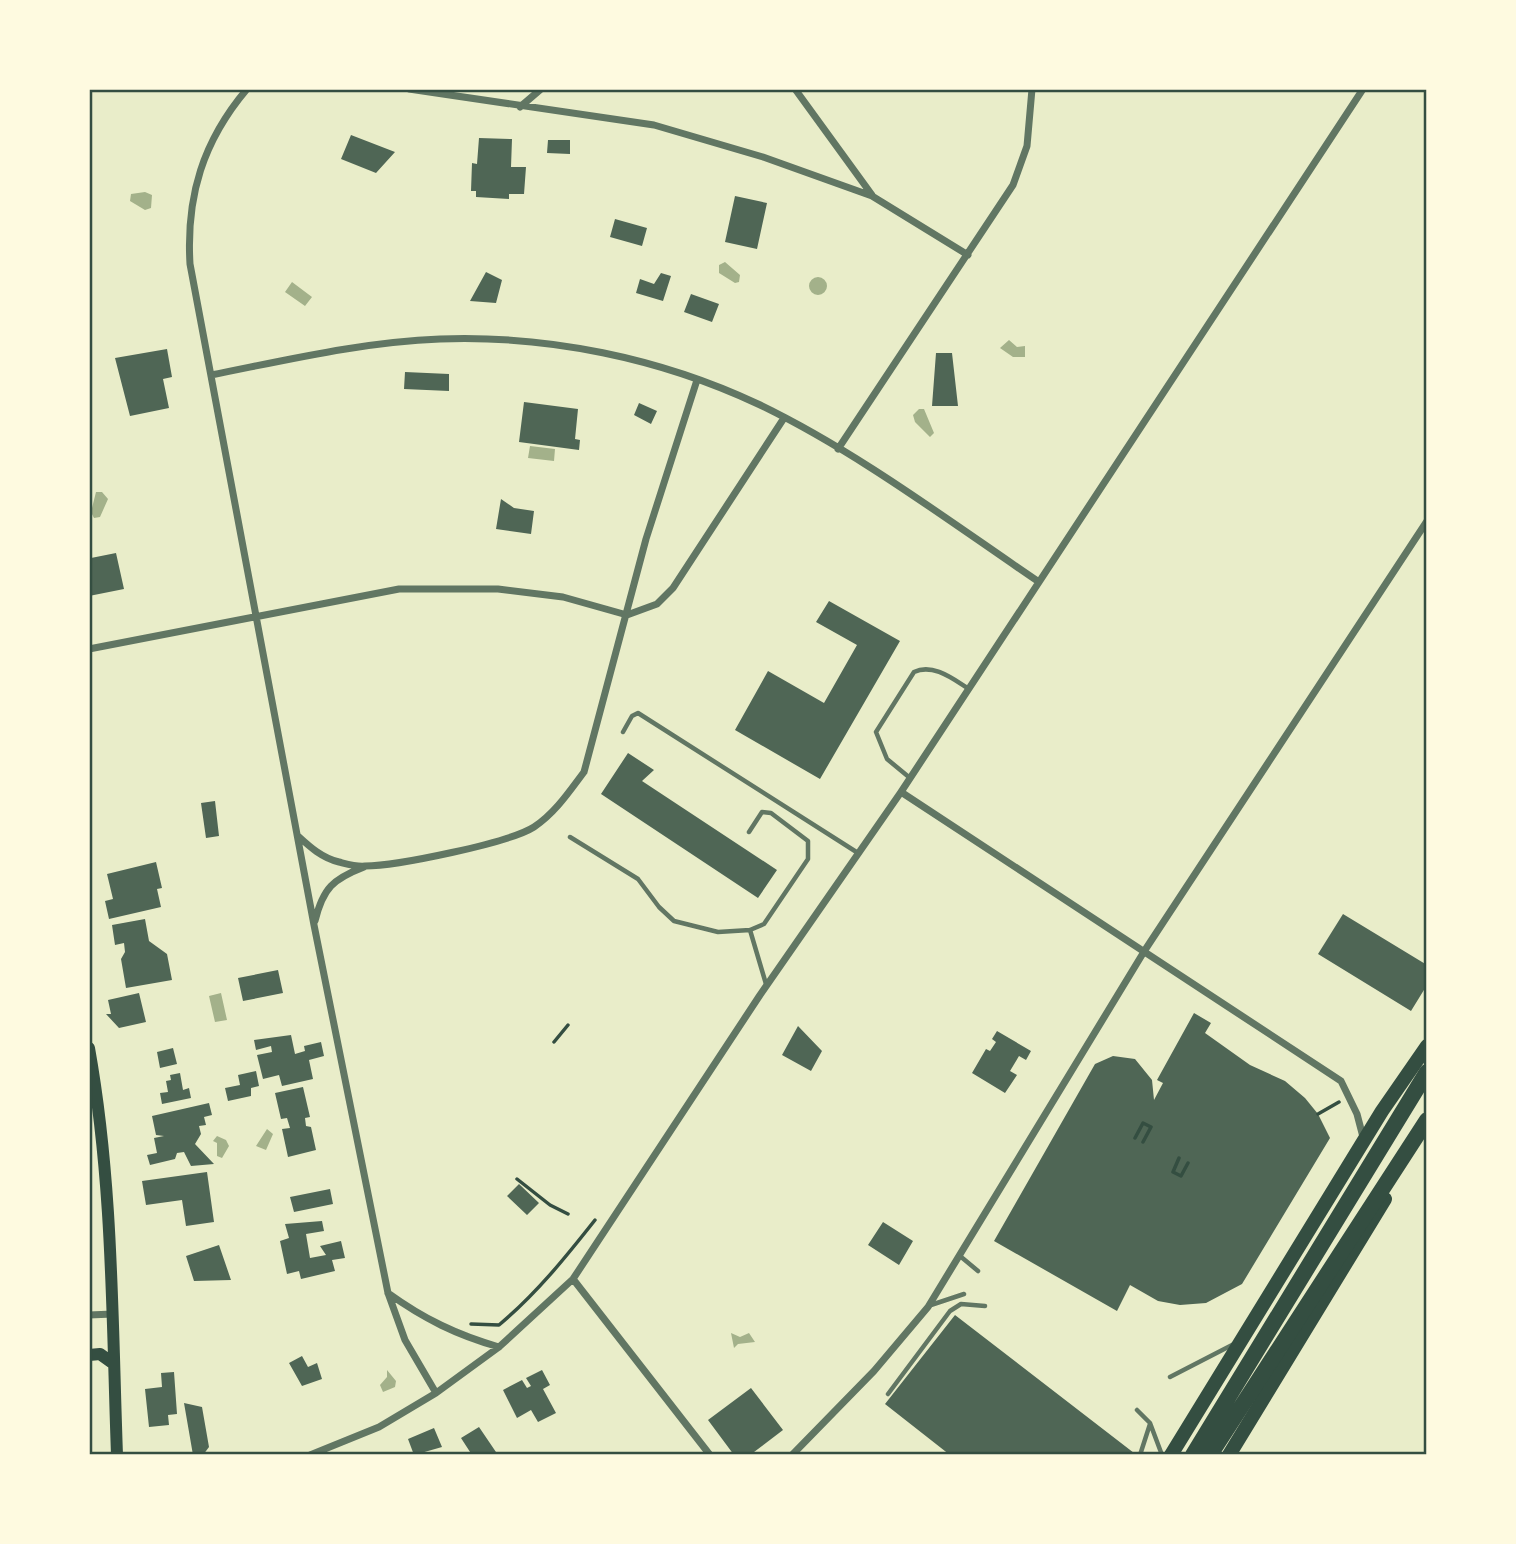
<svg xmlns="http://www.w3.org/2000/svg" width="1516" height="1544" font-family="Inter,sans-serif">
<rect width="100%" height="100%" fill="#e9edc9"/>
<!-- water -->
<path fill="#a3b18a" d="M145,192L152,195L151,208L145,210L130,201L131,194Z
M725,262L740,275L739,282L735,283L719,273V265Z
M809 286a9 9 0 1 1 18 0a9 9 0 1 1-18 0Z
M292,282L312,297L305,306L285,292Z
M1009,340L1017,347L1025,346V357H1013L1000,348Z
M919,409H924L934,433L930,437L915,422L913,415Z
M530,446L555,449L554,461L528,458Z
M96,492H102L108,499L100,517L94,518L91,512Z
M221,993L227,1020L215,1022L209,996Z
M267,1129L273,1134L266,1150L256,1146Z
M217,1136L226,1140L229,1146L222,1158L217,1156V1143L213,1141Z
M731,1333L740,1337L749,1333L755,1342L738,1344L734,1348Z
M387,1370L396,1381L395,1387L383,1392L380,1385L387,1377Z"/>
<!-- building -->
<path fill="#4f6655" d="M351,135L395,152L376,173L341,159Z
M479,138L512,139L511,167H526L524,194H509V199L476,197V191H471L472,163L477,164Z
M548,140H570V154L547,153Z
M735,196L767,203L757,249L725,242Z
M615,219L647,228L642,246L610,237Z
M486,272L502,280L496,303L470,301Z
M661,273L671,276L663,301L636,293L640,279L654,284Z
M691,294L719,304L712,322L684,312Z
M167,349L172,377L163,379L169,408L130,416L115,358Z
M936,353H952L958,406H932Z
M405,372L449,374V391L404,389Z
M524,402L578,409L575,439L580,440L579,450L519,442Z
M639,403L657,411L651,424L634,415Z
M501,499L514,508L534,511L531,534L496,529Z
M116,553L124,589L89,596L91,558Z
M829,601L900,641L820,779L735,730L768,671L824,703L857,645L816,622Z
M628,753L654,770L642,781L777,870L758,898L601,794Z
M215,801L219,836L206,838L201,803Z
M156,862L162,888L157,889L161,907L109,919L105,901L113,899L107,874Z
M1343,914L1427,965V985L1411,1011L1318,954Z
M145,919L149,941L167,954L172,980L126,988L121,959L125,952L124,943L115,945L112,925Z
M278,970L283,993L243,1001L238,978Z
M139,993L146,1022L119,1028L106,1014H111L108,1000Z
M1194,1013L1211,1023L1205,1033L1250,1065L1285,1081L1305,1098L1318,1114L1330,1138L1242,1284L1206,1303L1180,1305L1158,1301L1130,1285L1117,1311L994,1241L1095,1064L1113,1056L1135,1059L1152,1080L1154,1100L1163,1083L1157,1080Z
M798,1026L822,1051L811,1071L782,1055Z
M997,1031L1031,1051L1026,1060L1019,1056L1010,1071L1017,1075L1005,1093L972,1073L986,1049L990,1051L996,1042L992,1039Z
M291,1035L295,1054L305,1051L304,1046L321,1042L324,1056L309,1060L313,1079L282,1086L279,1075L263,1079L257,1055L272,1052L271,1046L256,1050L254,1040Z
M173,1048L177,1064L160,1068L157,1052Z
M256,1071L259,1086L251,1088V1096L228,1101L225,1088L240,1085L238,1075Z
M180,1073L183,1090L189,1088L191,1098L162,1104L160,1093L168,1092L166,1081L171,1080L170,1075Z
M303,1087L310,1117L305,1118L306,1126L311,1127L316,1150L288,1157L282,1129L290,1128L287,1118L281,1119L275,1093Z
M209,1103L212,1115L204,1117L206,1125L199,1126L201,1134L195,1144L214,1164L191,1166L184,1152L177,1153L175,1159L150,1165L147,1155L157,1153L154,1138L164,1136L156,1135L152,1116Z
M207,1172L214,1222L186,1226L182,1200L146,1205L142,1181Z
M519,1184L539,1203L527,1215L507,1196Z
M330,1189L333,1204L294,1212L290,1197Z
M322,1221L324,1231L306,1234L310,1258L326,1255L320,1246L341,1241L345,1258L332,1260L335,1271L301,1279L299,1271L287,1274L280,1241L289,1238L285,1224Z
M883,1222L913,1241L899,1265L868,1245Z
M219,1245L231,1280L194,1281L186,1256Z
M955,1315L1134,1453L1133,1455H950L885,1404Z
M302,1356L308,1367L317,1363L322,1379L302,1386L289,1363Z
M542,1370L550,1385L543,1389L556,1413L538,1422L531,1410L517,1418L503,1390L522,1380L527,1388L531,1386L526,1378Z
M174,1372L177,1414L168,1415L169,1425L149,1427L145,1389L162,1387L161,1373Z
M751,1388L783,1430L750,1455H734L708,1420Z
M184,1403L202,1407L209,1447L203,1455H193Z
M479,1427L498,1455H472L461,1438Z
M434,1428L442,1447L414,1455L408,1439Z"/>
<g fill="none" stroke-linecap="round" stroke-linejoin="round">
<!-- path -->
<path stroke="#344e41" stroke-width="3.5" d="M554,1042L568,1025
M1318,1114L1339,1102
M1135,1138L1143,1123L1151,1127L1143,1142
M1179,1158L1173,1172L1181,1176L1188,1163
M517,1179L550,1205L568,1214
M471,1324L499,1325C536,1294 565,1258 595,1220"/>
<!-- service -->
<path stroke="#617663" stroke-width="4.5" d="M623,732L632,716L638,713L858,853
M910,778L887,759L876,732L914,672C933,663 953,679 969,689
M570,837L638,879L659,907L674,921L718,932L750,930L764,924L808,859V841L771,813L762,812L749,832
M750,930L766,984
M960,1256L978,1271
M931,1305L964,1294
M1170,1377L1234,1344
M888,1394L950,1311L961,1304L985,1306
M1137,1410L1150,1423L1162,1455
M1140,1455L1150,1424"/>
<!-- minor -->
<path stroke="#617663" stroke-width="7" d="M247,89C203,141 186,196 190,264L314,925L388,1293L405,1340L436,1393
M409,89L654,125L763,157L872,196L968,255
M795,89L872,195
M520,107L541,89
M211,375C287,360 362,342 440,339C548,335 660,358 758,404C856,451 949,521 1039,582
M838,449L1013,185L1027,146L1032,89
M89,649L399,589H498L563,597L627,615L657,604L673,588L784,418
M901,792L1341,1081L1357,1114L1363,1137
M298,836C310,847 322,858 339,862C347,864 357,867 365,866C396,866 509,843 534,827C555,813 569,792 584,772L646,539L697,380
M315,921C323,888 333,879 364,867
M573,1279L710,1455
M388,1293C424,1319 457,1335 499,1347
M89,1315L113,1314
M310,1455L379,1427L436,1393L499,1347L573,1279L760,995L901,792L1363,89
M792,1455L874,1371L928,1307L1145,950L1427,521"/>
<!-- secondary -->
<path stroke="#344e41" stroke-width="12" d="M89,1048C113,1182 112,1319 117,1455
M89,1355L100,1354L114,1364"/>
<!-- primary -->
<path stroke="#344e41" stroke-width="14" d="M1171,1455L1382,1111L1427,1046
M1229,1455L1385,1199"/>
<!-- motorway -->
<path stroke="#344e41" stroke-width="16" d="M1193,1455L1427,1072
M1210,1455L1427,1120"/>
</g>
<!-- border -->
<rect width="1516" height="1544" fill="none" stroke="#fefae0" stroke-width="182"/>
<rect x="91" y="91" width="1334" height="1362" fill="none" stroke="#344e41" stroke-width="2.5"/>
</svg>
